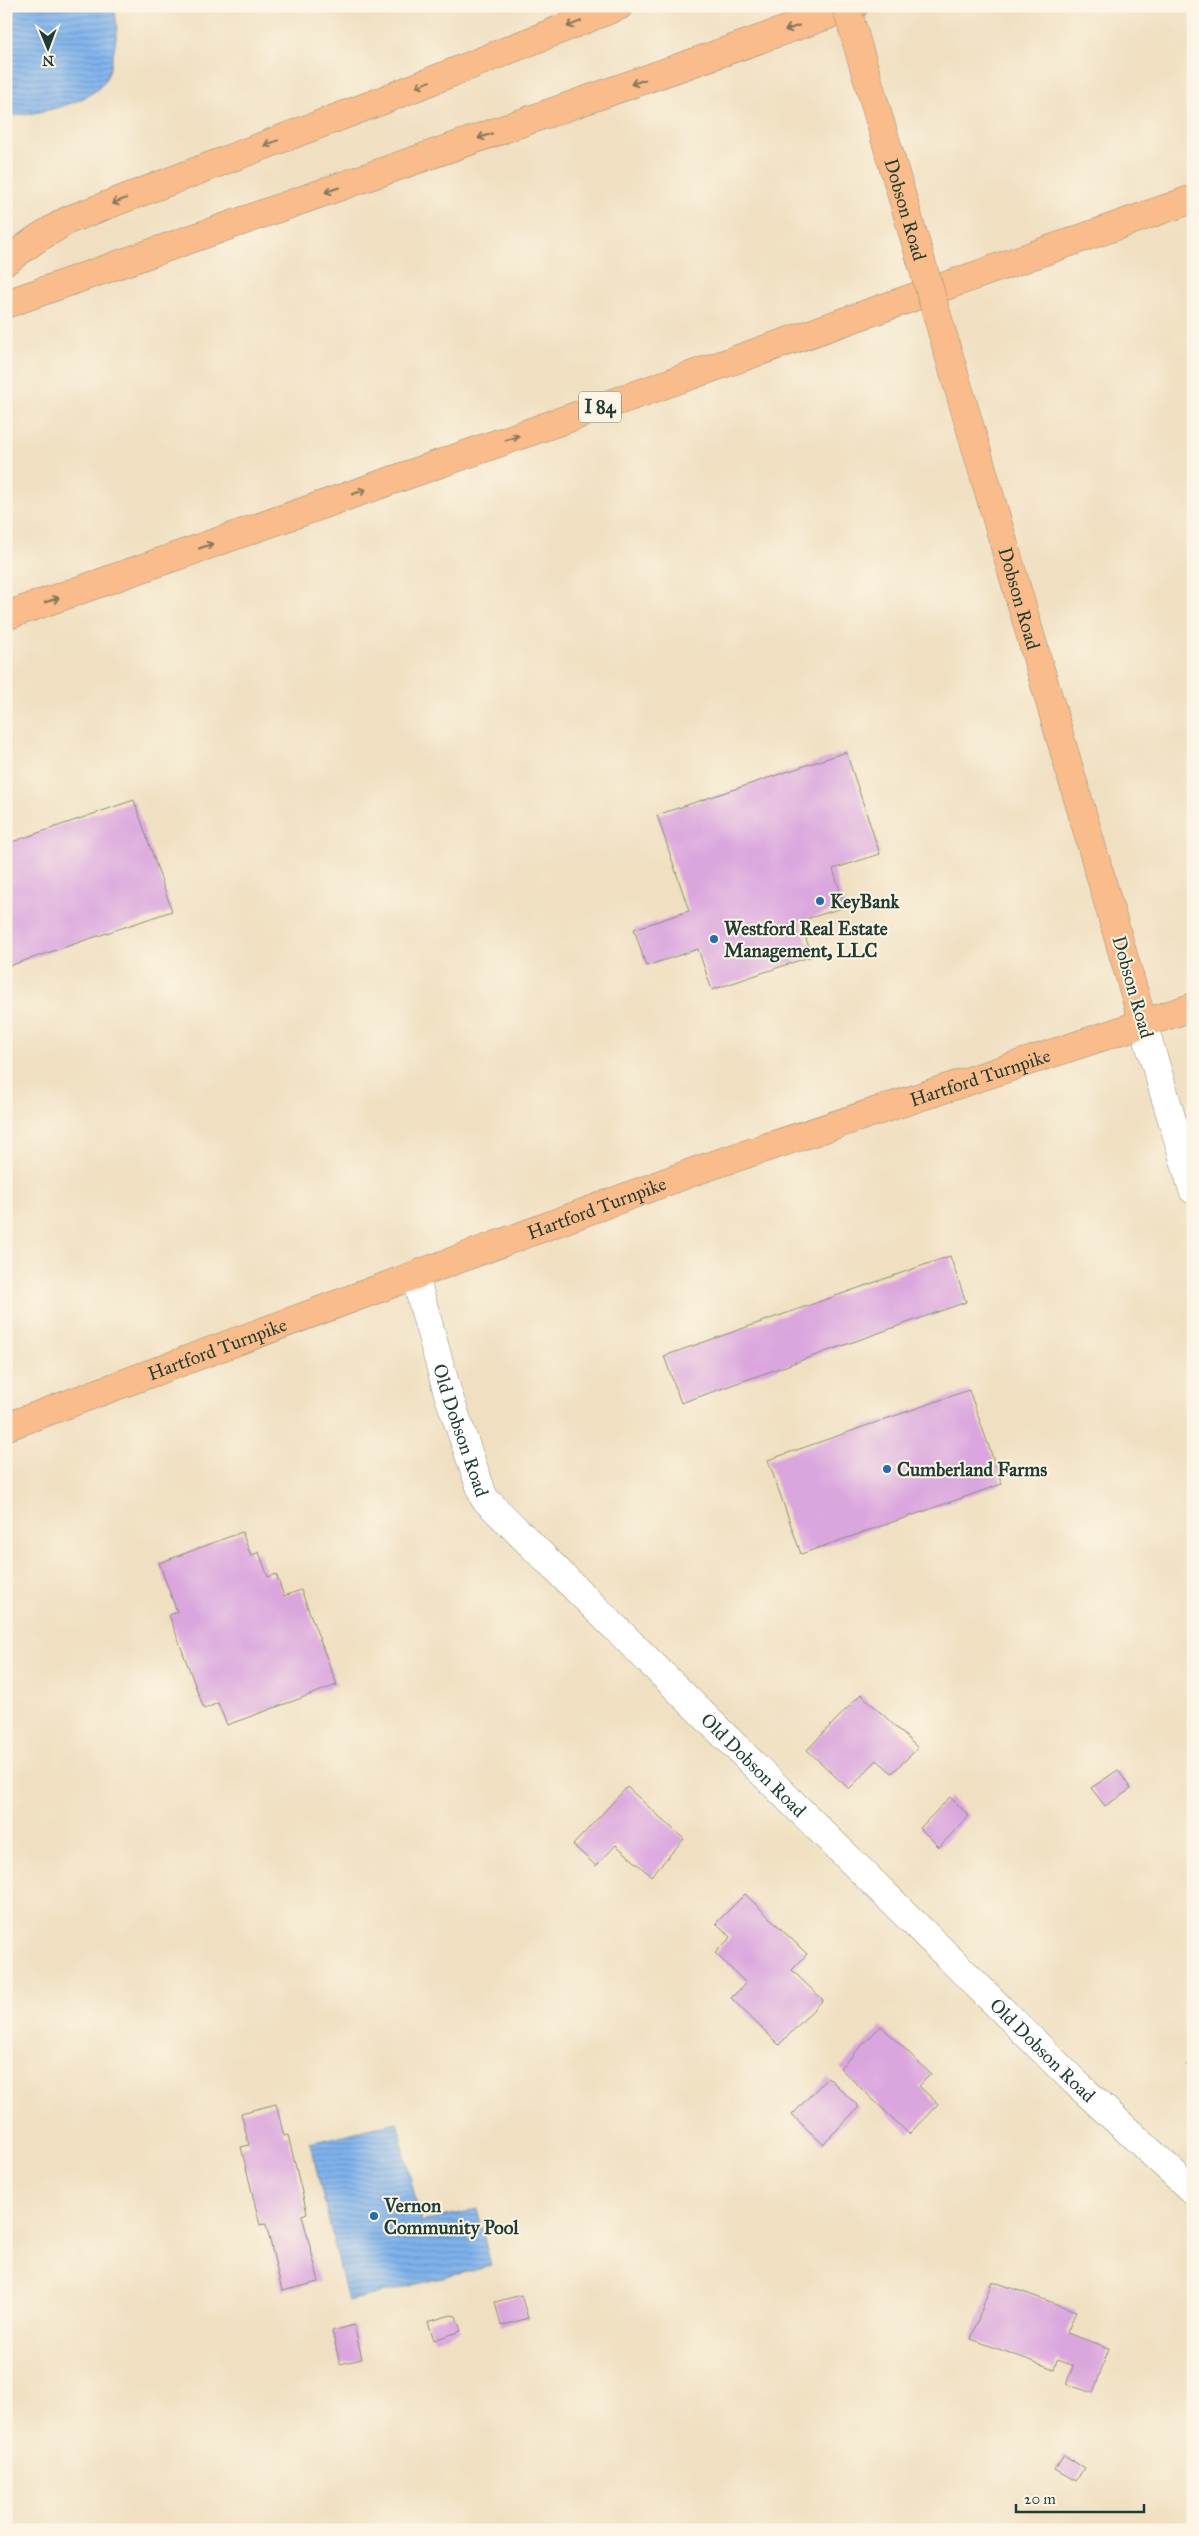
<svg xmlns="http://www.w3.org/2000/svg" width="1199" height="2536" font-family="'IM FELL Great Primer',serif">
<defs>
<pattern id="water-rules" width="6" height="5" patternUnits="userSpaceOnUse" patternTransform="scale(1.25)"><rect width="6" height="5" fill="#7fb2ec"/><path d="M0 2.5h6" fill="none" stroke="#6792c0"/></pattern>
</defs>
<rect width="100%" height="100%" fill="#fcf5e5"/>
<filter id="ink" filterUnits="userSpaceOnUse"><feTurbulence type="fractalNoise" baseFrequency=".02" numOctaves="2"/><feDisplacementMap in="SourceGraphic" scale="10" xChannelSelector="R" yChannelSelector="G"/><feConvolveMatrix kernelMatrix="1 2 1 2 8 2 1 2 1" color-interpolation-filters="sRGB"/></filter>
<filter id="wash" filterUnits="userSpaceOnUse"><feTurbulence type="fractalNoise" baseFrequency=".0096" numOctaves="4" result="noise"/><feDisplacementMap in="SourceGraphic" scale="20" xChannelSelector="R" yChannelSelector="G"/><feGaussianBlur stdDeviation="1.12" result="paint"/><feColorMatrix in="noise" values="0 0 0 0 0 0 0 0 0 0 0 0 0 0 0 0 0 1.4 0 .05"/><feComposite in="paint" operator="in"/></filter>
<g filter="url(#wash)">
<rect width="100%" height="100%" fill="#f0e0c1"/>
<!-- water -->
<path fill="url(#water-rules)" stroke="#4f7890" d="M6,6H114C115,14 117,22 117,30C116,40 111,70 106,79C93,104 32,116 6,115Z
M397,2122L421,2222L477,2209L491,2266L348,2301L310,2143Z"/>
<g id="blocks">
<!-- building -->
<path fill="#daa6de" d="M846,752L880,854L833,869L845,907L800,921L812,956L712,990L698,949L646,966L634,929L689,911L657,815Z
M134,800L172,911L6,967V844Z
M950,1256L966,1302L681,1403L664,1356Z
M969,1390L1002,1484L801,1554L768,1460Z
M242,1532L251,1556L259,1552L268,1577L276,1574L284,1596L301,1590L337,1685L227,1725L218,1703L204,1709L169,1615L177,1612L159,1563Z
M861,1694L918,1748L892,1773L877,1760L849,1789L807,1750Z
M1118,1770L1131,1789L1105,1806L1091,1788Z
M627,1787L684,1839L651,1876L616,1845L596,1866L573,1845Z
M950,1797L969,1816L939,1847L920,1828Z
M745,1894L807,1954L792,1970L823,2000L779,2045L731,1998L746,1983L715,1953L731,1937L716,1923Z
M881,2026L931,2074L919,2086L938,2104L909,2134L840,2068Z
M1193,2059V2072L1186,2065Z
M828,2077L859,2107L823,2144L792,2115Z
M276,2104L284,2136L288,2135L307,2213L302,2215L319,2282L282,2291L266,2224L260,2225L241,2147L249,2145L241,2113Z
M992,2281L1076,2311L1067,2333L1109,2348L1093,2393L1066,2384L1073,2366L1057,2360L1054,2369L971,2339Z
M521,2295L528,2318L501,2326L495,2302Z
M451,2315L456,2316L461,2331L434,2340L428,2322Z
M354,2325L362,2359L340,2364L332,2331Z
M1064,2455L1084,2468L1076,2481L1055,2469Z"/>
</g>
</g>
<g filter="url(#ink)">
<use href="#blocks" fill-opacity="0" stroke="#888e7a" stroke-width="1"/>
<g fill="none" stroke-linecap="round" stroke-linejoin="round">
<defs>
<g id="minor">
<path d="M1143,1023L1193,1190"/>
<path id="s1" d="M415,1276L448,1394L484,1498L1075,2082L1193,2191"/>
</g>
<g id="major">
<path id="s2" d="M972,434L1143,1023"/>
<path id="s3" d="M6,1427L701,1169L1193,1007"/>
</g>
<path id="highway" d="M6,261L38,238L68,220L381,101L619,6
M6,304L854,6
M6,616L1193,199"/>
</defs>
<!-- minor casing -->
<use href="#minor" stroke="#888e7a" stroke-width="29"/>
<!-- major casing -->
<use href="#major" stroke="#888e7a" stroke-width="29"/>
<!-- highway casing -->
<use href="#highway" stroke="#888e7a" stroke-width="29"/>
<!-- minor -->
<use href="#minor" stroke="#fff" stroke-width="28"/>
<!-- major -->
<use href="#major" stroke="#f9bc8a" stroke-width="28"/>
<!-- highway -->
<use href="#highway" stroke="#f9bc8a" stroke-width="28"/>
<defs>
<g id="major-bridge">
<path id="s4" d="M846,6L972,434"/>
</g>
</defs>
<!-- major-bridge casing -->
<use href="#major-bridge" stroke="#888e7a" stroke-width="29" stroke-linecap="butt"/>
<!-- major-bridge -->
<use href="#major-bridge" stroke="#f9bc8a" stroke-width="28"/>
</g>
<!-- one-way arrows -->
<defs><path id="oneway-shaft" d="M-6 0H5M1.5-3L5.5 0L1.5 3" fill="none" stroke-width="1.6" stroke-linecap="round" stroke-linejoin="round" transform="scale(1.25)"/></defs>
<g stroke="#81765b">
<use href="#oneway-shaft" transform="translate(574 24) rotate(158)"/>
<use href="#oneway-shaft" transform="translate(792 28) rotate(161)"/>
<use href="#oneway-shaft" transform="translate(638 82) rotate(161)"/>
<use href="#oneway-shaft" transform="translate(423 84) rotate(158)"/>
<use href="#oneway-shaft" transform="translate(485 136) rotate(161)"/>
<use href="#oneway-shaft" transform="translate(271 143) rotate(159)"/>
<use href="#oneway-shaft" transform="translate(332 190) rotate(161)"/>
<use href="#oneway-shaft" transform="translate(119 201) rotate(159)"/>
<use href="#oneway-shaft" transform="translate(512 438) rotate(-19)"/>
<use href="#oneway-shaft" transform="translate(359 492) rotate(-19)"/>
<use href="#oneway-shaft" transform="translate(206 546) rotate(-19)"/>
<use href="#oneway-shaft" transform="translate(52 600) rotate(-19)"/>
</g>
</g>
<!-- markers -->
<g fill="#1f6fb2" stroke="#fcf5e5" stroke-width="2">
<circle cx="820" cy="901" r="5"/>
<circle cx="714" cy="939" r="5"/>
<circle cx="887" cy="1469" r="5"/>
<circle cx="374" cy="2216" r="5"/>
</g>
<g text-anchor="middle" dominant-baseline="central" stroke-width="4" stroke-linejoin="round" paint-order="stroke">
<!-- shield labels -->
<rect fill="#fcf5e5" stroke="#617469" stroke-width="1" x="579" y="391.5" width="42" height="31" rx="4"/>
<g font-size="18" font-weight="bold" fill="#1f3d34">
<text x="600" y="407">I 84</text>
</g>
<!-- street labels -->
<g font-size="19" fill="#1f3d34" stroke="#fcf5e5">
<text stroke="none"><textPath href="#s4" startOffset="212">Dobson Road</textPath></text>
<text stroke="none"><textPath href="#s2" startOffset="171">Dobson Road</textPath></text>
<text transform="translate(1133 987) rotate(74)">Dobson Road</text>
<text stroke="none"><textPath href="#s3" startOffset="1035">Hartford Turnpike</textPath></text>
<text stroke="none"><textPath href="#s3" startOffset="630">Hartford Turnpike</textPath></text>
<text stroke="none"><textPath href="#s3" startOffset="225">Hartford Turnpike</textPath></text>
<text stroke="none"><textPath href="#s1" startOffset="161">Old Dobson Road</textPath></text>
<text stroke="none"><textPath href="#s1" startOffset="612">Old Dobson Road</textPath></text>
<text stroke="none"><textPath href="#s1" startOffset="1018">Old Dobson Road</textPath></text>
</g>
<!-- poi labels -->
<g font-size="19" font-weight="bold" fill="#1f3d34" stroke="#fcf5e5" text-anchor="start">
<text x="830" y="901">KeyBank</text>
<text x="724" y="928">Westford Real Estate<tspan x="724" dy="22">Management, LLC</tspan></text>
<text x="897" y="1469">Cumberland Farms</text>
<text x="384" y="2205">Vernon<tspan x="384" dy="22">Community Pool</tspan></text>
</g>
</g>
<!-- margin -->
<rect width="1199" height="2536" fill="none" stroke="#fcf5e5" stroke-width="25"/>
<!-- north arrow -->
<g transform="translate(48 48) rotate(179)" stroke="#fcf5e5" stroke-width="4" paint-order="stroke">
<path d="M0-4L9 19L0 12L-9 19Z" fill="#1f3d34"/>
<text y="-8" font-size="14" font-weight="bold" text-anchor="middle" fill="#1f3d34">N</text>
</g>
<!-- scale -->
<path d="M1016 2504v8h128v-8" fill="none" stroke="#1f3d34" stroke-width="2.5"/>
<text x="1024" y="2504" font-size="15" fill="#1f3d34" stroke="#fcf5e5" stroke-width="4" paint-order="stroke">20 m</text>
</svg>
